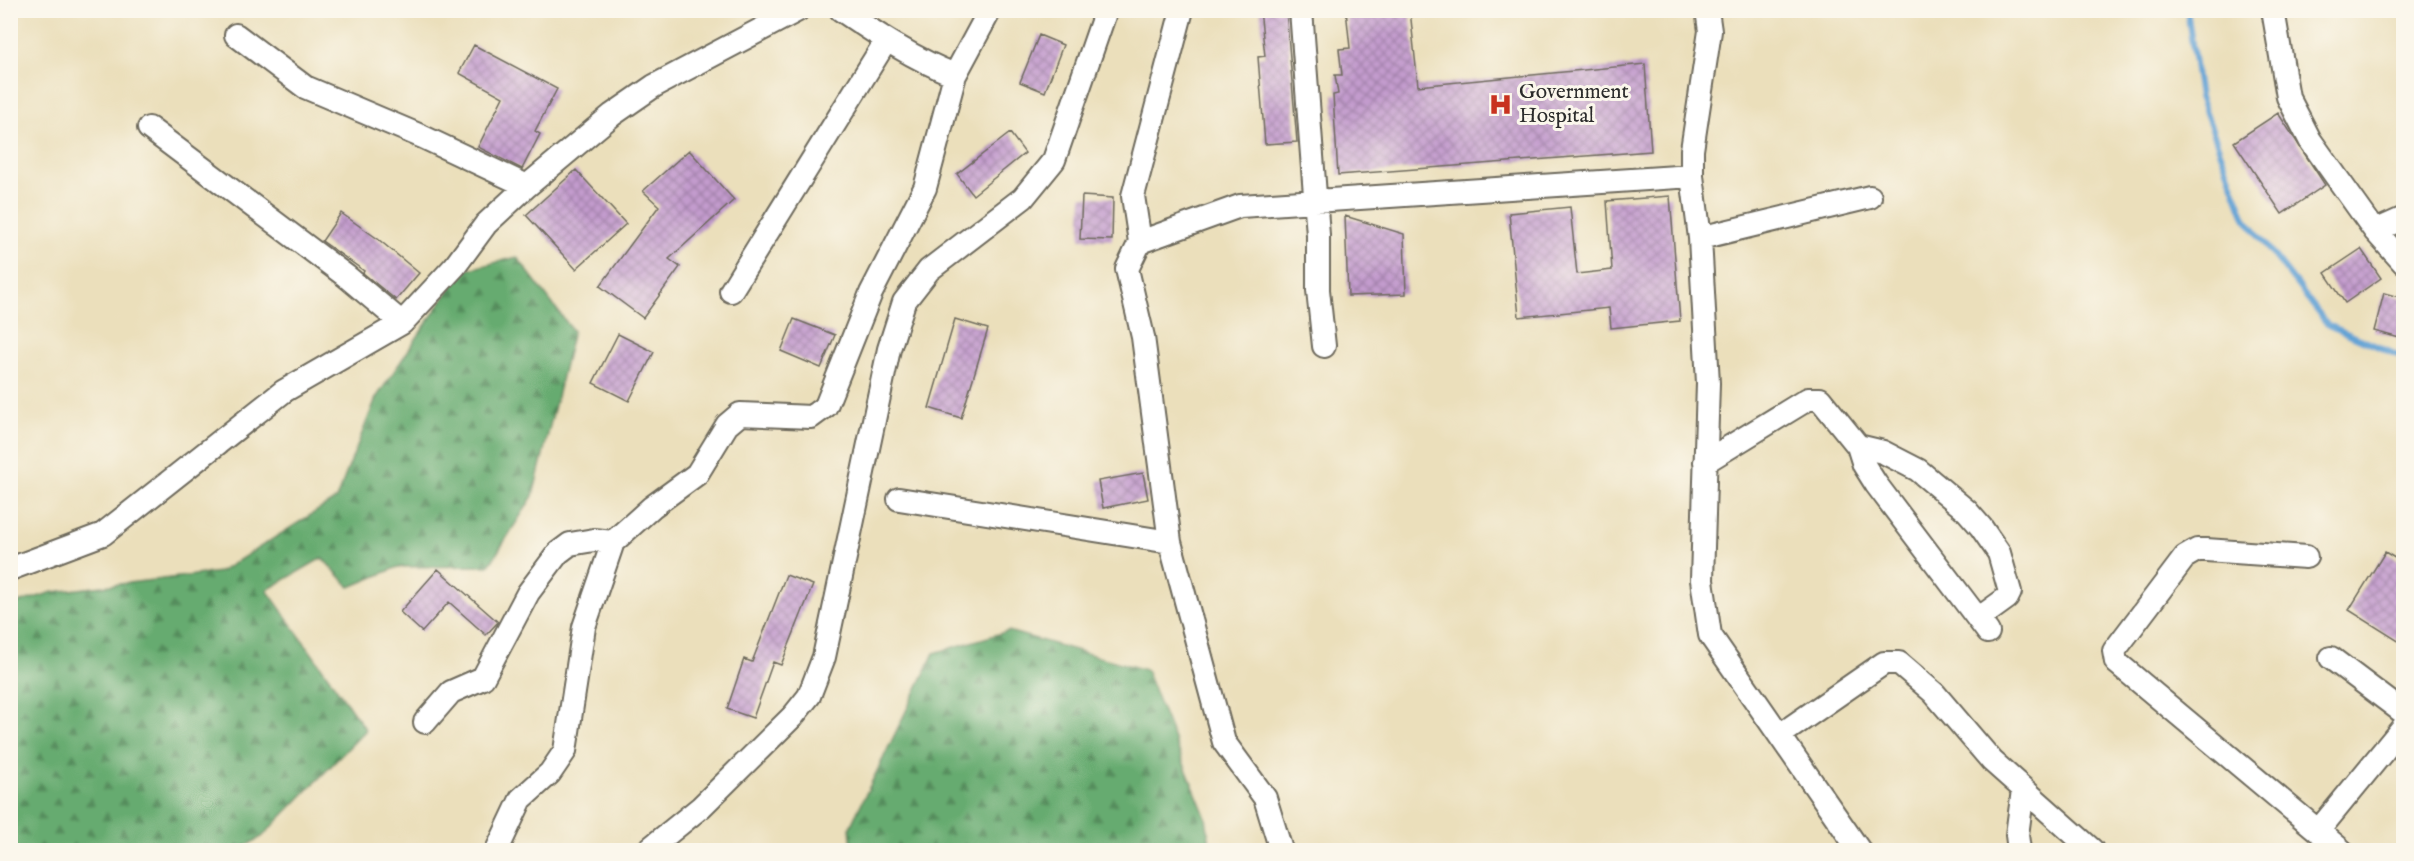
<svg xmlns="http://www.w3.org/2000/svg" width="2414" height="861" font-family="'IM FELL English',serif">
<defs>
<pattern id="forest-firs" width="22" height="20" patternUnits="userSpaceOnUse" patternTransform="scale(1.5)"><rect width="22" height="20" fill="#66ab70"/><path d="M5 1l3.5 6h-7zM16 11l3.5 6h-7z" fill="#548b5c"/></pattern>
<pattern id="building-cross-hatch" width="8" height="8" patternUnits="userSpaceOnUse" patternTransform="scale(1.5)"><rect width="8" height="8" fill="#c39bcd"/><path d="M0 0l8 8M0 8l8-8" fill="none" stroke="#9f7fa7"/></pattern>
</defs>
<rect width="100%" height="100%" fill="#fbf7ec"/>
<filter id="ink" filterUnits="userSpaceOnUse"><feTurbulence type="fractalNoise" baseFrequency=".0167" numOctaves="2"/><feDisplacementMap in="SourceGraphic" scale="12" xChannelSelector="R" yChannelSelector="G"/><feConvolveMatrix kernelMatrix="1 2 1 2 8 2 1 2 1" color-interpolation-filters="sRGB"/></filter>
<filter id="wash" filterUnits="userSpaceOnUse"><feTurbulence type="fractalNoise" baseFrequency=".008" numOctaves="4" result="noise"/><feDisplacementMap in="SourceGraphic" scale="24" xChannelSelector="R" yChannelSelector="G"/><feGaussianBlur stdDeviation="1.35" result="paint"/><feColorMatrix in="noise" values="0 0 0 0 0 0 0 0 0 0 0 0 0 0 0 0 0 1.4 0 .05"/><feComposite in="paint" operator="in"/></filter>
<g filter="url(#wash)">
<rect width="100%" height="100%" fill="#ebdfbb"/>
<!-- forest -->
<path fill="url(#forest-firs)" stroke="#486b4e" stroke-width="1.5" d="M517,257L573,331L533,496L489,566L398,567L350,587L322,558L267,590L366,730L262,837L238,850H11V605L53,592L220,572L336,499L376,398L462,271Z
M1008,631L1146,670L1206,818L1211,850H852L850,827L934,653Z"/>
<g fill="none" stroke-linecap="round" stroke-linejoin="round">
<!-- stream -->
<path stroke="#61a1d4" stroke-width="6" d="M2187,10L2200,97L2245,218L2328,325L2404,358"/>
</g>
<g id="blocks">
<!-- building -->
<path fill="url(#building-cross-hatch)" d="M1260,10H1286L1297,142L1265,144L1258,57L1265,56Z
M1346,10H1410L1418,86L1645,64L1651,151L1338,175L1333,95L1338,94L1335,75H1342L1339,49L1350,48Z
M1039,35L1063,45L1045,92L1020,82Z
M474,45L557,89L535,131L540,134L522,169L478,147L503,97L459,73Z
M2278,113L2325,185L2282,214L2234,142Z
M1010,133L1025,153L973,195L957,174Z
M689,150L734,200L669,259L680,267L643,318L600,286L659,206L643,191Z
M576,170L626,224L576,269L526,215Z
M1082,196L1113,198L1112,240L1080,239Z
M1670,196L1680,321L1611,328L1609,308L1519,317L1509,213L1570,207L1577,274L1612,270L1607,201Z
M341,213L378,239L419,273L396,300L363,273L364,271L322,241Z
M1345,216L1404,234L1406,294L1348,296Z
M2361,249L2381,278L2345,303L2325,273Z
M2384,293L2403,298V339L2374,331Z
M794,319L835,335L821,368L781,351Z
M955,319L988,329L961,418L929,408Z
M618,334L654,352L629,401L593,383Z
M1143,473L1148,499L1103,508L1098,481Z
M2385,552L2403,563V644L2349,610Z
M438,569L498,622L486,635L449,602L422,632L400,612Z
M786,575L813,585L781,665L773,662L753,718L727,709L744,659L752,662Z"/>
</g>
</g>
<g filter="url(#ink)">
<use href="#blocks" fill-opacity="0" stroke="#6e6a5d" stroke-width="1.5"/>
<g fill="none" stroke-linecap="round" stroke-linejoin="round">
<defs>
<path id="minor" d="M841,10C878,35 914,59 955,75
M1301,10L1318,235V290L1324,346
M1707,10L1710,31L1692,150V176L1700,238L1708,383L1702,580L1710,635L1859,850
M2273,10L2288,97L2310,140L2375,231L2404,263
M236,35L305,87L423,137L527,186
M149,128L346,276L402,323
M2375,231L2404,218
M1700,238L1870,197
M1140,242L1133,196L1182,10
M731,291L886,41
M1858,446L1864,465L1876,484L1988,632
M1705,462L1808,399H1820L1858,446L1883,452L1918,470L1967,511L1981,527L1999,553L2010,592L2007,598L1978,619
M899,499L1170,542
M2306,557L2206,550H2197L2185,557L2114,651L2116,662L2341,850
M10,569L103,534L284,391L402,323L455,266L486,224L527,186L612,115L654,86L798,10
M2331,658L2404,713
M425,722L451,692L483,678L528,593L558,553L570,544L594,540L613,542
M1780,735L1884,663H1899L1934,693L1992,761L2092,850
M2318,831L2404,726
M497,850L521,799L550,773L565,751L584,627L613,542L652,507L697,474L727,425L740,414L811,417L826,406L871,293L925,188L955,75L990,10
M648,850L701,807L793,716L809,696L824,657L889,349L904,302L929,270L1023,198L1054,160L1106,10
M1281,850L1265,798L1224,742L1170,542L1143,337L1127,269L1140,242L1240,206L1692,176
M2019,850L2017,835L2023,790"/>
</defs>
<!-- minor casing -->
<use href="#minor" stroke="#6e6a5d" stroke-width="26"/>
<!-- minor -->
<use href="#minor" stroke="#fff" stroke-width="22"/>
</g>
</g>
<!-- icons -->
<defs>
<symbol id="hospital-bare" viewBox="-9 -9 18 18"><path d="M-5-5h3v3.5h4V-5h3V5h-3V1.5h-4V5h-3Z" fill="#c8321e" stroke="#fbf7ec" stroke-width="2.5" paint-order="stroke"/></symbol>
</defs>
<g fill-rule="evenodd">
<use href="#hospital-bare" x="1484" y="88" width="33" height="33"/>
</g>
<g text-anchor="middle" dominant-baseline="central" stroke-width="6" stroke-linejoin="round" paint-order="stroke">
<!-- poi labels -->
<g font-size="21" fill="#2b2b2b" stroke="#fbf7ec" text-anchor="start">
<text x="1519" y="92">Government<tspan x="1519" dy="24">Hospital</tspan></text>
</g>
</g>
<!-- margin -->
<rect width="2414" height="861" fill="none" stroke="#fbf7ec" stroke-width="36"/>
</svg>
